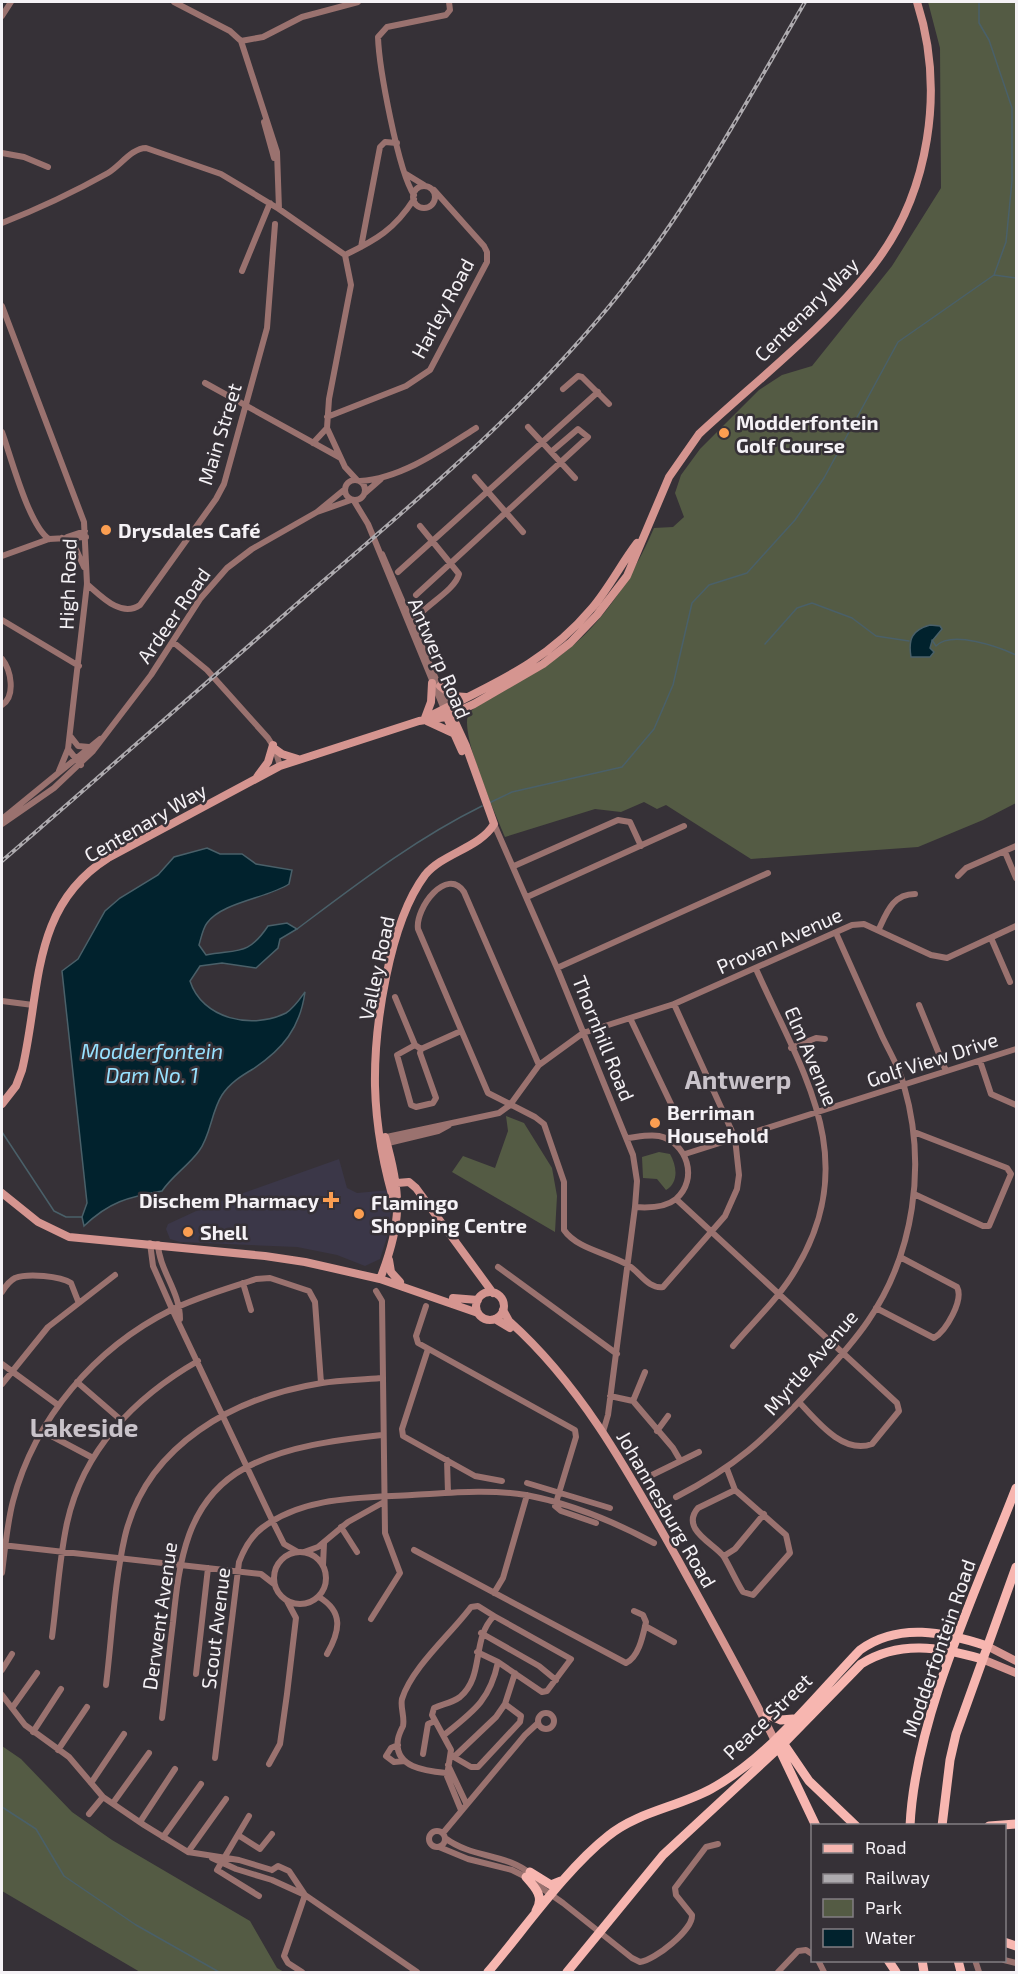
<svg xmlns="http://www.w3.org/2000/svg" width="1018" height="1974" font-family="'Exo 2',sans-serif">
<rect width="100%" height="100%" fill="#363137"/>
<!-- commercial -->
<path fill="#3b3748" d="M339,1159L347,1188L357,1193L390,1190L391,1210L388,1234L380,1259L365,1266L337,1255L297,1247L180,1242L170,1239L166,1229L168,1224L207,1206Z"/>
<!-- green -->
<path fill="#545b44" d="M928,2H1016V803L983,820L918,847L751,859L666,805L657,809L644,802L621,812L595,809L505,837C496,815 458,731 469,713C489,693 527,678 551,662C599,631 632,579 654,528L673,527L684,517L675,493L681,475L700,449L759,390L782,375L812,366L892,266L941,188L940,48Z
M506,1116L524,1123L552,1168L557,1196L555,1232L452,1172L463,1156L495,1168L508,1131Z
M659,1152L670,1154C677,1166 679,1183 666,1190L657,1179L643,1178L642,1157Z
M2,1746L21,1759L72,1812L112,1840L250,1921L277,1968L284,1972H140L2,1891Z"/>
<!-- water -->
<path fill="#01222d" stroke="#4a6069" stroke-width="1.5" d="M930,625L940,626L942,629L932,641L930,648L934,652L930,657H911C908,639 912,630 930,625Z
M207,848L220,854H242L256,864L292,870L289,884C268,898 222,902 207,923C203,928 201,938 199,945L206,955C238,949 248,956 268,926L287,923L297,929L280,939L278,948L256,968L222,963L200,966L190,981C202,1019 252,1030 286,1013C293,1009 300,999 305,992C300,1028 283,1049 253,1069C241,1076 230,1083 222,1095C211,1112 211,1135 199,1151C188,1166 172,1176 162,1191C128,1197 109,1202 84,1226L82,1217L87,1203L62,971L78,959L105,911L120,898L158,875L174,857Z"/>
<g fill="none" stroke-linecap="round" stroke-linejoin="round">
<!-- stream -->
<path stroke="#4a6069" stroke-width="1.5" d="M994,275L1016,278
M932,640L936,646C952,630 999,647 1016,655
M765,644L797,608L812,603L852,618L876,636L909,641
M489,803L512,792L622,767L654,729L673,685L692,603L709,585L747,573L795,520L824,478L898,342L994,275L1006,242L1012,181V108L989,40L979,23V2
M297,929C357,884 415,839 482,806
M2,1132L54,1211L66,1217H82
M2,1807L36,1829L64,1876L136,1925L219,1972"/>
<!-- street -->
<path stroke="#9a726f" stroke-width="6" d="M174,2L230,31L241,41L277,152L279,209
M2,16L11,2
M241,41L263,37L302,17L358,2
M264,122L274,158
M2,153L24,157L48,167
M406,174L424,185
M413 197a11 11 0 1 1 22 0a11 11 0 1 1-22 0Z
M414,195C398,171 379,67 378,37L387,27L446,15L450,10L449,2
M2,223C38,209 74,192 108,173C120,166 132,148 146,148L221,174L279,209L345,255
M361,247L380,147L385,142L397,143
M345,255L351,285L329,399L327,428L345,467L357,480
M345,255C376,240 395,229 414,199
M242,271L270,203
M2,306L84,522L87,584L68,749L81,765
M205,383L339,457
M563,389L578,376L582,377L609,404
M327,417L406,386L430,370L487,262V252L484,246L434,190
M528,427L575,478
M2,432C11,457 29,526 49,539
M313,443L327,428
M475,477L523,532
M345 490a10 10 0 1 1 20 0a10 10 0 1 1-20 0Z
M360,481C401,479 443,449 476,428
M365,493L381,479
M354,501L368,524L444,709
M317,512L351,500
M67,537L85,531
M62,538L75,547L84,567
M382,554L448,707
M2,556L49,539L86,537
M398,572L598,392
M87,584C101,596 121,618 140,605L216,499L224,484L267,328L275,224
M416,595L588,437L578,429L551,452
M2,620L79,666
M412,623C423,606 455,591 459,574L420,526
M173,642L207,670L268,738L275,749L280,766
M2,659C11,670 16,696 2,705
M71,737L78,746L89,747
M59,771L68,749
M2,819L100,739
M2,824L54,788L93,751L151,675L200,599L227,568L252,549L317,512L345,489
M494,824L557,968L633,1155L637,1181L635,1207L608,1415L603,1432
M1005,852L1016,878
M514,866L618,820L630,822L641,846
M958,876L966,868L1016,846
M527,897L684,826
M879,929C887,912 893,894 915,894
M991,938L1010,982
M557,968L768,873
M395,997L415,1045
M2,1001L33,1005
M919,1005L946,1071
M630,1018L672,1106
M415,1045L421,1049L420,1053L436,1098L433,1103L416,1107L411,1105L397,1055Z
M791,1048L816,1038L825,1039
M421,1049L461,1031
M980,1061L991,1094L1016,1105
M539,1065L464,892C447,866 415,908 418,929L488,1093L535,1117L544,1124L564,1182V1230C577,1249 608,1253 628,1265C640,1272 648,1289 663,1287L725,1216L737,1189L739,1175L735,1138L674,1004
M914,1132L1007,1168L1011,1174L989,1226H983L914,1194
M382,1138L499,1113L510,1105L539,1065L583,1033L674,1004L852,925L864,924L931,955L947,958L1016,926
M627,1138C637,1137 649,1134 659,1136C687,1142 699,1179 676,1199C665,1208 648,1208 635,1207
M384,1144L438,1131L449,1125
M685,1154L1016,1049
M676,1199L897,1403L899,1411L872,1444C843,1455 816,1420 799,1402
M150,1243L153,1266L172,1309L273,1522L284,1544L298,1552
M158,1244C159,1270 180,1291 180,1319
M498,1267L617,1354
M243,1283L251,1310
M2,1292C5,1287 9,1281 15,1278C28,1273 60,1276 71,1283L78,1301
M426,1306L416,1336L418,1343L575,1430L576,1437L555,1506L561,1511L596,1523
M876,1308L934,1338C946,1331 964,1300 957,1287L900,1257
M733,1346C754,1321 780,1297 796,1269C863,1158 802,1072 756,969
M428,1349L402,1429L403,1436L475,1476L502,1481
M2,1364L58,1405
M77,1382L121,1420
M2,1384L48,1327L115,1275
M610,1396L633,1401L673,1448L680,1460
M633,1401L645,1372
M42,1431L93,1458
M657,1431L668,1416
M447,1460L448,1493
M727,1469L735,1490L786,1535L790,1553L753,1595L743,1592C736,1581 731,1569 724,1557C717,1545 679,1530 698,1508L735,1490
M652,1475L699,1452
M527,1483L610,1508
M676,1497C736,1466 764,1440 810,1390C830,1368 851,1346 868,1321C914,1254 927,1165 904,1086C900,1069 890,1053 882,1036C867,1002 851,967 836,933
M341,1527L357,1552
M2,1545L261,1574L274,1584
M414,1550L626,1663C639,1657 643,1635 646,1622L643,1615L634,1611
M274 1578a26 26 0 1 1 52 0a26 26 0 1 1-52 0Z
M304,1552L318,1547L348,1522L384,1502
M724,1556L735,1549L764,1514
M323,1565L324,1543
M2,1573C5,1549 7,1524 13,1501C35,1418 95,1348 171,1310C197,1297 229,1288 256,1279L270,1278L309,1291L315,1302L321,1383
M494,1593L503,1578L527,1495
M319,1597C344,1612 340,1631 327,1654
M371,1619L400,1573L385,1533L382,1301L376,1291
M645,1626L674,1642
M481,1633L539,1666L556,1680
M52,1637C57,1600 59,1560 67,1523C83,1450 135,1397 198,1361
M2,1670L12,1654
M196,1674L208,1568
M106,1685C112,1636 114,1584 125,1536C147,1444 235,1397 322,1383C341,1380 361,1380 381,1378
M2,1695L25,1725L69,1757L103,1797L144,1825L188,1852L239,1860L272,1870
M12,1708L37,1673
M538 1721a8 8 0 1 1 16 0a8 8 0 1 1-16 0Z
M162,1718C166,1686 169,1654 173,1622C179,1563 186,1500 245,1468C286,1446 337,1440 382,1435
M33,1732L61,1689
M444,1735C474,1711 490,1700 498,1662
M398,1745L391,1748L386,1756L394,1762L405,1761
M58,1750L87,1707
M423,1754L428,1724L435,1721
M452,1756L471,1767H478L520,1722L521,1716L505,1704
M455,1756L496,1717L505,1704L515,1673
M215,1758L239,1562C244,1549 250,1537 262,1528C304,1496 362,1498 412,1495C449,1493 489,1489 526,1495C573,1504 613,1521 654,1543
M269,1764L280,1744L287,1694L296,1618L287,1601
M448,1765L466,1803
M447,1773C427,1771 393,1768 398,1739C399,1734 401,1730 403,1726C405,1717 400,1707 402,1699C412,1667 451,1634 471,1607L478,1606L494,1616
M91,1783L124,1734
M113,1803L149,1753
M461,1810L447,1776L451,1750L432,1715L434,1708C443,1704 452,1703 460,1697C485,1676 471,1639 494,1616L571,1659L547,1691L542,1692L498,1662L477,1652
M89,1814L103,1797
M249,1816L217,1870L259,1896
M140,1822L175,1769
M429 1839a8 8 0 1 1 16 0a8 8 0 1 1-16 0Z
M443,1833L525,1735L538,1723
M238,1835L260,1849L272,1834
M163,1837L201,1784
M445,1838C473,1859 507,1853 532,1875
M439,1847L468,1859L512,1870L526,1877L563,1903L632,1958L640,1962C655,1960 693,1930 692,1915L676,1895L675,1888L706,1847L718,1844
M188,1852L226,1799
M212,1858L236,1869L272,1880L305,1895L289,1871L278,1866L272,1870
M818,1960L824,1972
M975,1960L979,1972
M1004,1960L1016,1963
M302,1972L288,1963L284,1956L305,1895L417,1972
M778,1972L798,1951L806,1950L812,1954"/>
<!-- secondary -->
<path stroke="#d59590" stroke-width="8" d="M440,686L453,696L466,697
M445,713L462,751
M428,717C492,684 544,665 592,608C609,588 621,564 637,543
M425,718L431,702L432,683
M427,721L453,733
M275,749L282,754L298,759
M257,777L268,762L273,745
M2,1104L16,1086L22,1070C41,991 30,907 108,858L280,766L419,721L446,717L474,704L543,664L570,643L597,615L627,576L669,477L699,434C755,382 827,326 873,266C930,193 945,89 917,2
M397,1183L409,1182L416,1188L493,1293
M2,1193L38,1222L69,1237L265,1256L305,1262L380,1279L478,1313
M397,1212C385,1173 376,1128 375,1086C374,1027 389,923 425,875C443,853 480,848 494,824L466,746L448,707
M389,1260L391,1272L400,1282
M380,1279C402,1223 402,1195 385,1137
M476 1306a14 14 0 1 1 28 0a14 14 0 1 1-28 0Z
M453,1298L478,1300
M503,1310L509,1321C582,1386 629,1473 677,1558C710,1618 744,1678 774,1739
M495,1319L510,1328
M987,1646L1016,1661
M982,1659L1016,1673"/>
<!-- primary -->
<path stroke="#f7b6b0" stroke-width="9" d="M767,1714L781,1720L793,1719
M781,1740L809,1781L856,1826
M777,1744L816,1826
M910,1826C915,1718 977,1589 1016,1488
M942,1826L950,1760L956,1734L1016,1567
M989,1826L1016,1824
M530,1872L551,1885L561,1881
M526,1877C535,1887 545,1897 536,1911
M1004,1942L1016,1946
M888,1960L896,1972
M922,1960L924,1972
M958,1960L961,1972
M488,1972C523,1931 566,1869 608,1836C637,1812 678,1807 711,1789C769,1757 814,1698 860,1650C898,1622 945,1632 987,1646
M567,1972L663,1855L783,1744L861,1664C899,1640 940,1647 982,1659"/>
<defs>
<path id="rail" d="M2,861C104,773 205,684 307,595C417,500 529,407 620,293C692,203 747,101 805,2"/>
</defs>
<!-- rail casing -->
<use href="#rail" stroke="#aeabaf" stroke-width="4"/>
<!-- rail -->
<use href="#rail" stroke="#363137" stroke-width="1.5" stroke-dasharray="4.5" stroke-linecap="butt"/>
</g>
<!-- markers -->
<g fill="#fb9e51" stroke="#363137" stroke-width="2">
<circle cx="724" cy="433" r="6"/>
<circle cx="106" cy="530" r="6"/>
<circle cx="655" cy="1123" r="6"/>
<path d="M328 1191h6v6h6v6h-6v6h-6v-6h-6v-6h6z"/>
<circle cx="359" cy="1214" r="6"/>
<circle cx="188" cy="1232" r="6"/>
</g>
<g text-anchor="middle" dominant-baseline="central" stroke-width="5" stroke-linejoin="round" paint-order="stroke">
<!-- street labels -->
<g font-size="20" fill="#f5f2f6" stroke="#363137">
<text transform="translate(442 308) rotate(-62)">Harley Road</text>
<text transform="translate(806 309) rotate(-45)">Centenary Way</text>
<text transform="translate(219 434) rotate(-73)">Main Street</text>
<text transform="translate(67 584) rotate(-88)">High Road</text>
<text transform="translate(173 615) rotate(-55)">Ardeer Road</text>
<text transform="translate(440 658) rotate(67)">Antwerp Road</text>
<text transform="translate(145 822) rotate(-30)">Centenary Way</text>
<text transform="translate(779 940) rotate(-24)">Provan Avenue</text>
<text transform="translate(376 968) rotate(-78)">Valley Road</text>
<text transform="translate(604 1038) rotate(68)">Thornhill Road</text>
<text transform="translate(812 1056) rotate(67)">Elm Avenue</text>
<text transform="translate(932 1059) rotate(-18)">Golf View Drive</text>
<text transform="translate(810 1362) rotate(-49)">Myrtle Avenue</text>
<text transform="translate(667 1509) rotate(60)">Johannesburg Road</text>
<text transform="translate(159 1616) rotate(-82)">Derwent Avenue</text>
<text transform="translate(215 1628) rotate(-83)">Scout Avenue</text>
<text transform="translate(938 1648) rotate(-71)">Modderfontein Road</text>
<text transform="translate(767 1716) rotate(-44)">Peace Street</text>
</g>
<!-- poi labels -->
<g font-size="20" font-weight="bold" fill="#f5f2f6" stroke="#363137" text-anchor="start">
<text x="736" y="422">Modderfontein<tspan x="736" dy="23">Golf Course</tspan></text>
<text x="118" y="530">Drysdales Café</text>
<text x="667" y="1112">Berriman<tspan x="667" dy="23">Household</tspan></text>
<text x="319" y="1200" text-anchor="end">Dischem Pharmacy</text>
<text x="371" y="1202">Flamingo<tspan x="371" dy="23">Shopping Centre</tspan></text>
<text x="200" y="1232">Shell</text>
</g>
<!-- water labels -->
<g font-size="21" font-style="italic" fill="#97e1ff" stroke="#363137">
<text x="152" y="1050">Modderfontein<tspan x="152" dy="24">Dam No. 1</tspan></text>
</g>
<!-- district labels -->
<g font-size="26" font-weight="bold" fill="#c9c3ca" stroke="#363137">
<text x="738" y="1078">Antwerp</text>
<text x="84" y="1426">Lakeside</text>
</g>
</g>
<!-- border -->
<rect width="1018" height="1974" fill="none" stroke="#f5f2f6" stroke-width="6"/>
<!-- legend -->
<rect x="811" y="1824" width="195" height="138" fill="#363137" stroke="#827e83" stroke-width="1.5"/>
<rect x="823" y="1844" width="30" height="9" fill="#f7b6b0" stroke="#827e83" stroke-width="1.5"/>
<text x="865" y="1854" font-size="18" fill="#f5f2f6">Road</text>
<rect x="823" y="1874" width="30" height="9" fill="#aeabaf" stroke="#827e83" stroke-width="1.5"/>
<text x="865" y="1884" font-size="18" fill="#f5f2f6">Railway</text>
<rect x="823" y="1899" width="30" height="18" fill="#545b44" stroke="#827e83" stroke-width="1.5"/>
<text x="865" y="1914" font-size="18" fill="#f5f2f6">Park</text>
<rect x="823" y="1929" width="30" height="18" fill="#01222d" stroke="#827e83" stroke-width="1.5"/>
<text x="865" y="1944" font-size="18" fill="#f5f2f6">Water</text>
</svg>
